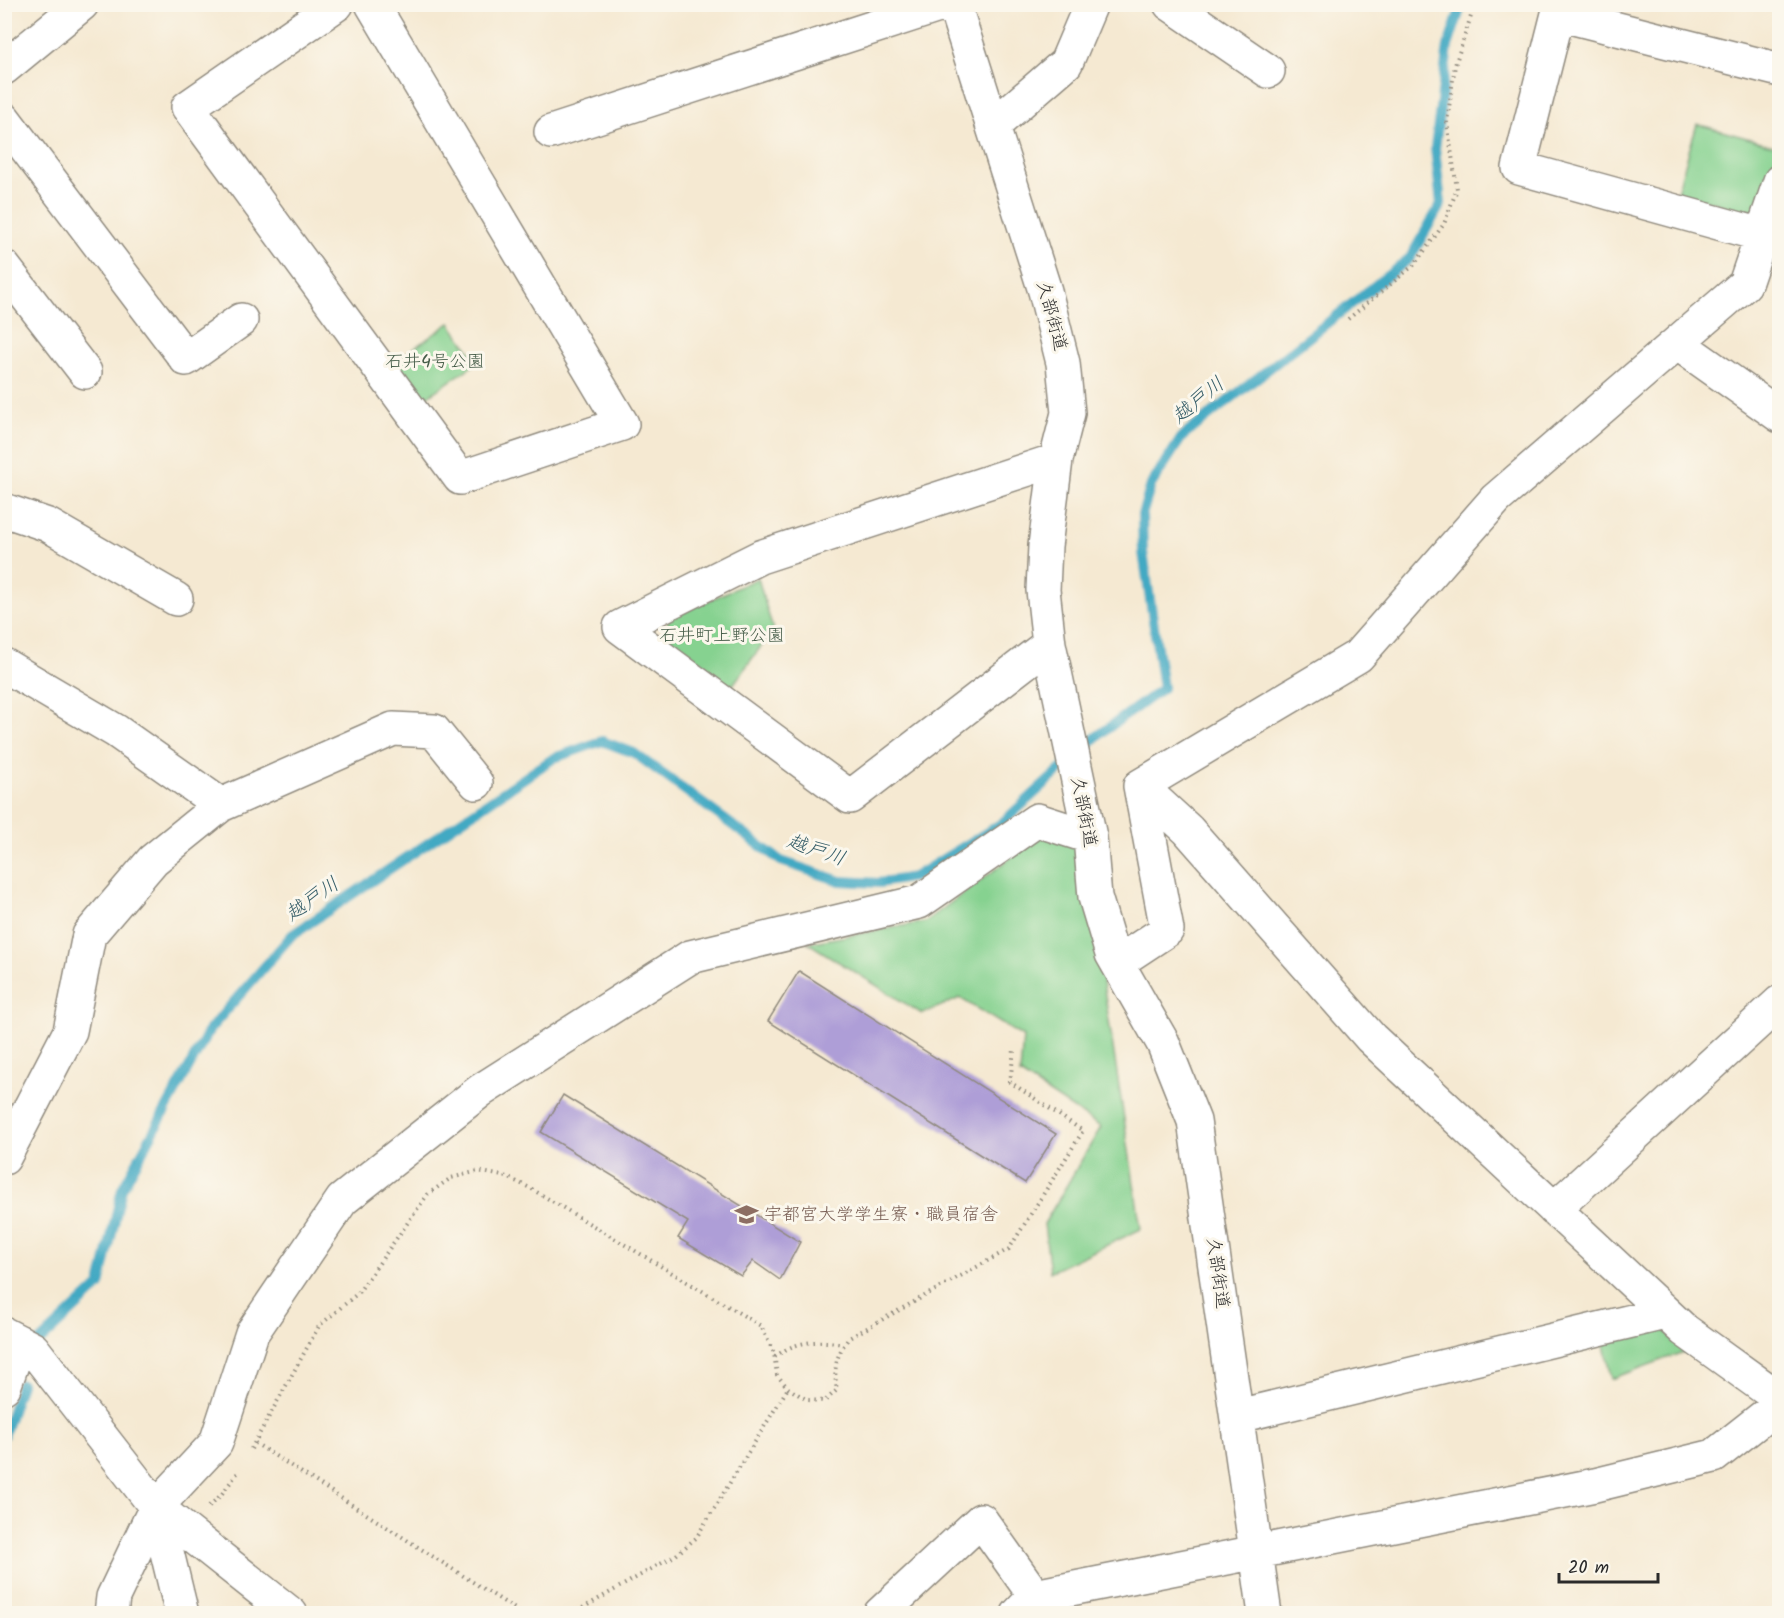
<svg xmlns="http://www.w3.org/2000/svg" width="1784" height="1618" font-family="Kalam,'Klee One',sans-serif">
<rect width="100%" height="100%" fill="#fbf7ec"/>
<filter id="ink" filterUnits="userSpaceOnUse"><feTurbulence type="fractalNoise" baseFrequency=".0167" numOctaves="2"/><feDisplacementMap in="SourceGraphic" scale="12" xChannelSelector="R" yChannelSelector="G"/><feConvolveMatrix kernelMatrix="1 2 1 2 8 2 1 2 1" color-interpolation-filters="sRGB"/></filter>
<filter id="wash" filterUnits="userSpaceOnUse"><feTurbulence type="fractalNoise" baseFrequency=".008" numOctaves="4" result="noise"/><feDisplacementMap in="SourceGraphic" scale="24" xChannelSelector="R" yChannelSelector="G"/><feGaussianBlur stdDeviation="1.35" result="paint"/><feColorMatrix in="noise" values="0 0 0 0 0 0 0 0 0 0 0 0 0 0 0 0 0 1.4 0 .05"/><feComposite in="paint" operator="in"/></filter>
<g filter="url(#wash)">
<rect width="100%" height="100%" fill="#f5e9d2"/>
<!-- green -->
<path fill="#86d290" stroke="#587e5e" stroke-width="1.5" d="M1697,124L1779,147L1766,204L1750,213L1677,192Z
M450,323L478,362L422,400L394,362Z
M758,578L773,630L730,689L666,642L668,619Z
M1059,822L1080,833L1141,1229L1050,1272L1044,1224L1101,1127L1020,1074L1023,1037L960,998L922,1014L808,943L925,922Z
M1660,1327L1689,1350L1611,1379L1603,1340Z"/>
<g fill="none" stroke-linecap="round" stroke-linejoin="round">
<!-- stream -->
<path stroke="#43a9c3" stroke-width="10" d="M34,1347L100,1285L122,1189L210,1029L292,935L554,758L602,741L634,753L781,861L840,881L879,883L914,877L1002,823L1096,737L1163,688L1143,552L1142,515L1151,485L1182,437L1410,258L1441,204L1435,148L1448,46L1462,4
M4,1435L21,1384"/>
</g>
<g id="blocks">
<!-- building -->
<path fill="#ae9ed7" d="M799,971L1056,1134L1025,1183L768,1021Z
M563,1095L800,1242L780,1280L753,1261L741,1276L678,1238L688,1222L541,1132Z"/>
</g>
</g>
<g filter="url(#ink)">
<use href="#blocks" fill-opacity="0" stroke="#908a7e" stroke-width="1.5"/>
<g fill="none" stroke-linecap="round" stroke-linejoin="round">
<defs>
<path id="street" d="M337,4L188,107L460,478L622,424L372,4
M954,4L1045,291L1063,363L1068,413L1056,460L1045,546L1043,590L1049,644L1090,837L1095,897L1112,954L1163,1043L1194,1121L1265,1614
M1170,4L1268,71
M4,68L82,4
M4,119L186,359L241,320
M993,126L1066,63L1091,4
M551,132L945,4
M1762,235L1519,168L1558,14L1780,70
M4,267L85,372
M1677,343L1780,416
M4,510L48,525L176,599
M1049,644L850,797L620,627L760,557L1056,460
M4,665L116,731L221,805
M1140,786L1188,830L1371,1038L1684,1330L1780,1399
M1117,963L1167,930L1140,786L1358,656L1496,499L1745,284L1780,181
M4,1158L70,1031L89,935L153,860L221,805L393,729L434,731L476,783
M1554,1209L1780,1002
M4,1334L33,1349L156,1507L216,1443L252,1333L342,1200L480,1091L690,957L919,902L1037,820L1090,837
M4,1387L20,1342
M1238,1416L1665,1313
M156,1507L291,1614
M156,1507L182,1614
M111,1614L113,1597L156,1507
M880,1614L981,1520L1035,1596
M1018,1614L1035,1596L1595,1485L1714,1456L1780,1404"/>
</defs>
<!-- street casing -->
<use href="#street" stroke="#908a7e" stroke-width="36"/>
<!-- path -->
<path stroke="#908a7e" stroke-width="4" stroke-dasharray="1.5 4.5" stroke-linecap="butt" d="M1348,319L1414,265L1444,224L1457,189L1447,122L1455,65L1475,4
M775,1357C796,1340 818,1340 843,1344
M255,1443L523,1614
M251,1449L319,1326L358,1293L428,1194L451,1178L478,1171L507,1177L530,1188L761,1326L774,1353L777,1375L788,1388L807,1400L825,1401L837,1390C833,1368 836,1355 849,1338L1009,1249L1083,1131L1010,1082L1014,1050
M209,1506L221,1495L239,1471
M572,1614L676,1555L696,1538L788,1388"/>
<!-- street -->
<use href="#street" stroke="#fff" stroke-width="33"/>
</g>
</g>
<!-- icons -->
<defs>
<symbol id="university-bare" viewBox="-9 -9 18 18"><path d="M0-5L7-2L0 1L-7-2ZM-4 1L0 2.5L4 1V4Q0 6-4 4Z" fill="#8d6e63" stroke="#fbf7ec" stroke-width="2.5" paint-order="stroke"/></symbol>
</defs>
<g fill-rule="evenodd">
<use href="#university-bare" x="730" y="1198" width="33" height="33"/>
</g>
<g text-anchor="middle" dominant-baseline="central" stroke-width="6" stroke-linejoin="round" paint-order="stroke">
<!-- street labels -->
<g font-size="18" fill="#2b2b2b" stroke="#fbf7ec">
<text transform="translate(1051 316) rotate(75)">久部街道</text>
<text transform="translate(1083 812) rotate(79)">久部街道</text>
<text transform="translate(1217 1273) rotate(82)">久部街道</text>
</g>
<!-- park labels -->
<g font-size="18" fill="#465d49" stroke="#fbf7ec">
<text x="435" y="362">石井4号公園</text>
<text x="722" y="636">石井町上野公園</text>
</g>
<!-- education labels -->
<g font-size="18" fill="#785e54" stroke="#fbf7ec" text-anchor="start">
<text x="764" y="1215">宇都宮大学学生寮・職員宿舎</text>
</g>
<!-- water labels -->
<g font-size="20" font-style="italic" fill="#355d68" stroke="#fbf7ec">
<text transform="translate(1199 401) rotate(-39)">越戸川</text>
<text transform="translate(816 851) rotate(19)">越戸川</text>
<text transform="translate(313 900) rotate(-35)">越戸川</text>
</g>
</g>
<!-- margin -->
<rect width="1784" height="1618" fill="none" stroke="#fbf7ec" stroke-width="24"/>
<!-- scale -->
<path d="M1559 1573v9h99v-9" fill="none" stroke="#2b2b2b" stroke-width="3"/>
<text x="1568" y="1573" font-size="18" fill="#2b2b2b" stroke="#fbf7ec" stroke-width="4.5" paint-order="stroke">20 m</text>
</svg>
